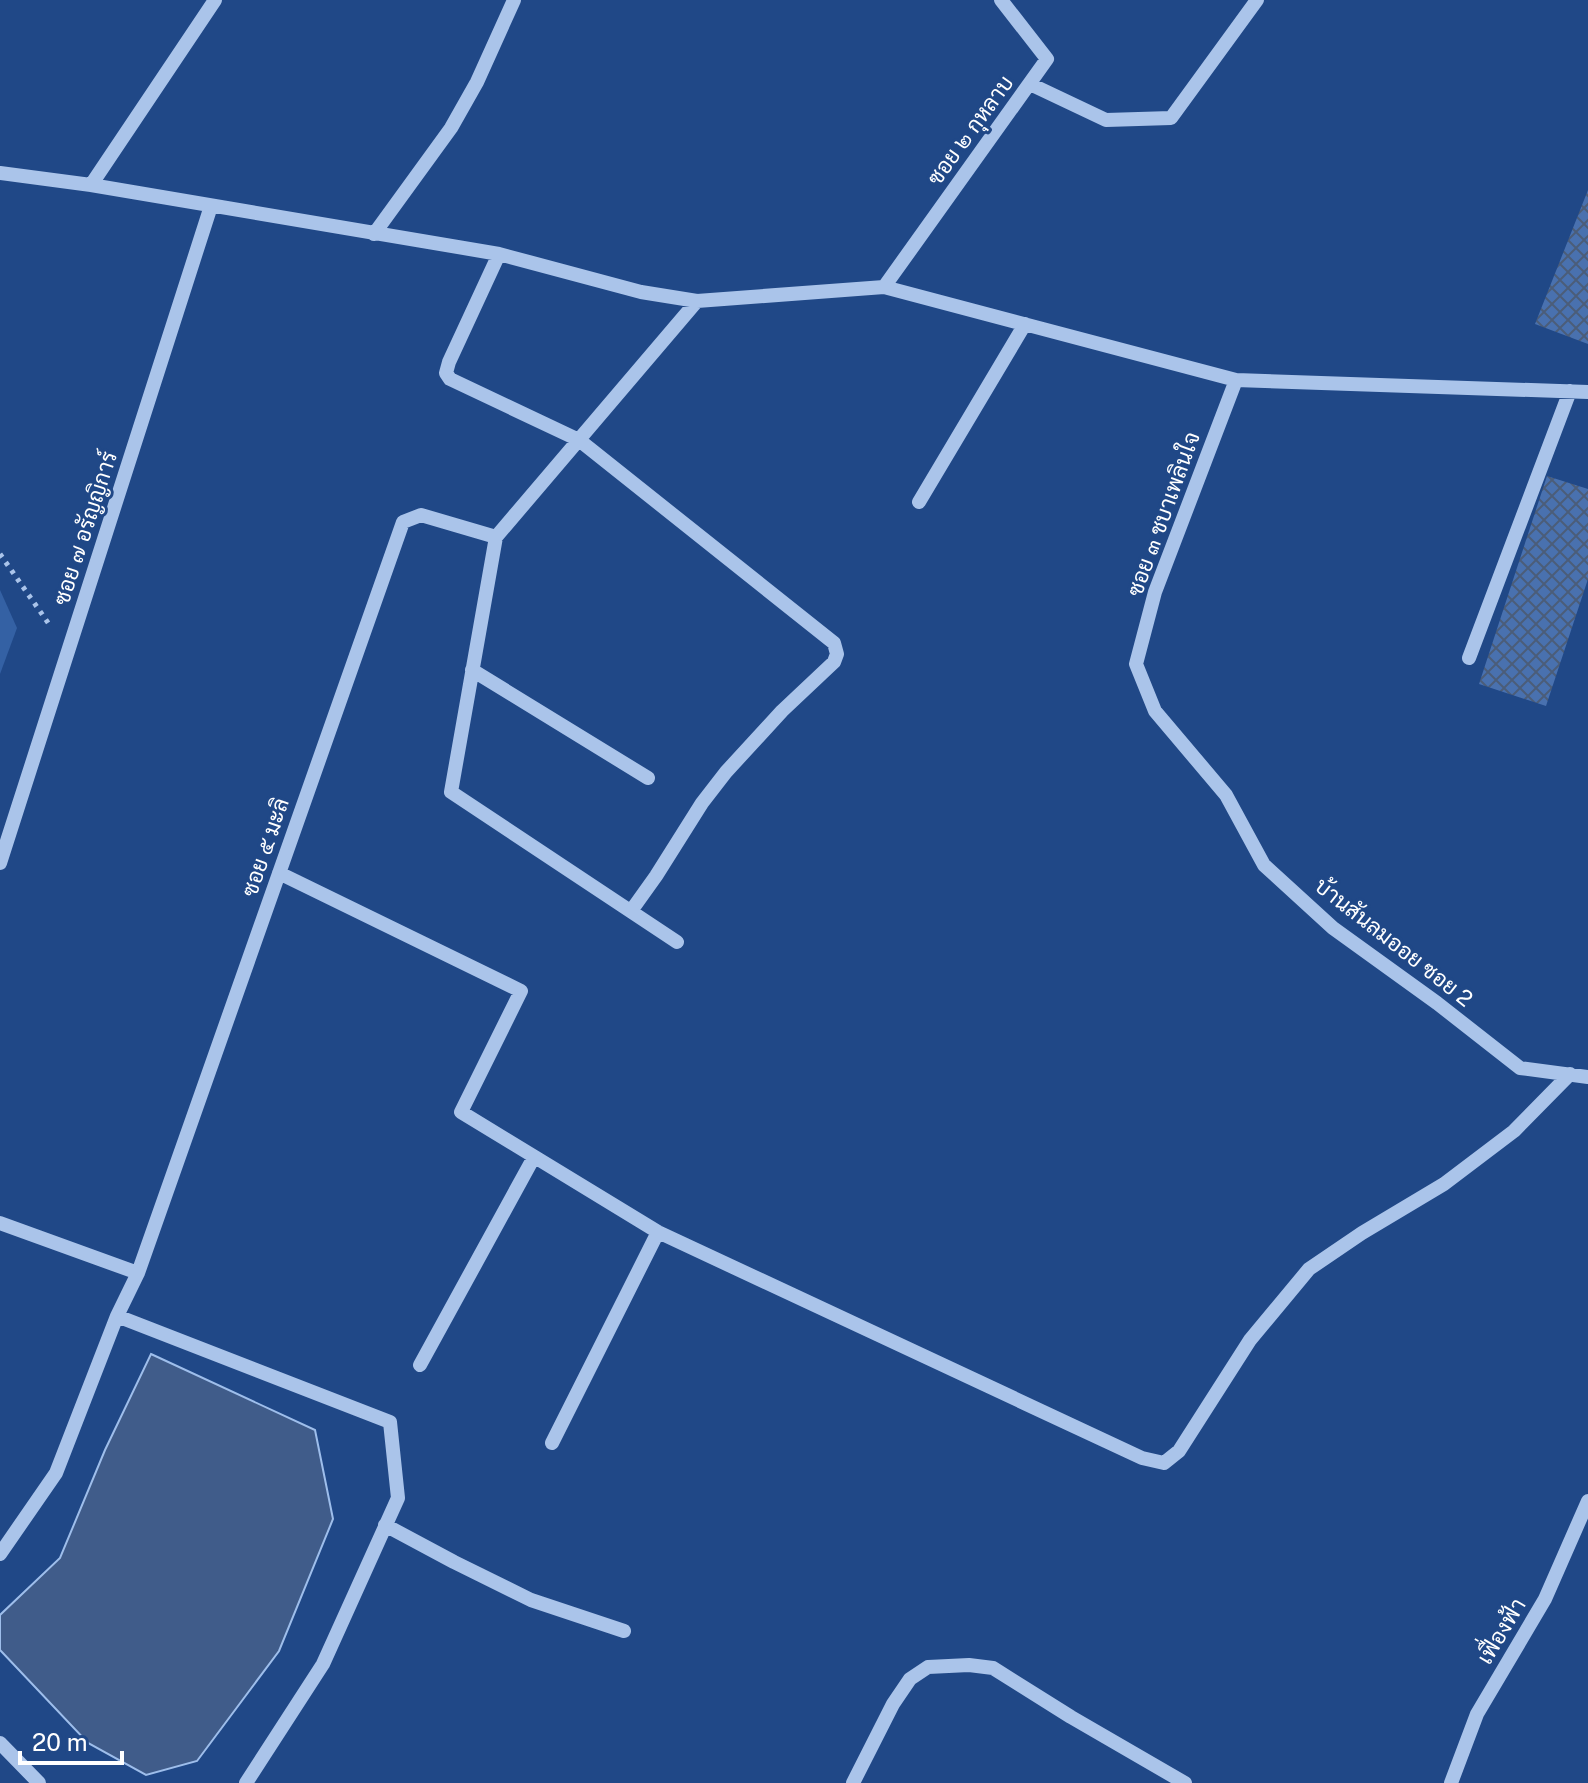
<svg xmlns="http://www.w3.org/2000/svg" width="1588" height="1783" font-family="'Public Sans',Sarabun,sans-serif">
<defs>
<pattern id="building-cross-hatch" width="8" height="8" patternUnits="userSpaceOnUse" patternTransform="scale(2)"><rect width="8" height="8" fill="#4971af"/><path d="M0 0l8 8M0 8l8-8" fill="none" stroke="#4b5d79"/></pattern>
</defs>
<rect width="100%" height="100%" fill="#204887"/>
<!-- pitch -->
<path fill="#3461a4" d="M0,590L17,628L0,674Z"/>
<!-- water -->
<path fill="#405c8a" stroke="#9ebeeb" stroke-width="2" d="M151,1354L315,1430L333,1519L279,1651L197,1761L146,1775L88,1743L0,1650V1615L60,1558L105,1450Z"/>
<!-- building -->
<path fill="url(#building-cross-hatch)" d="M1588,190V344L1535,324Z
M1547,476L1588,489V579L1546,706L1479,684Z"/>
<g fill="none" stroke-linecap="round" stroke-linejoin="round">
<!-- path -->
<path stroke="#aac4ea" stroke-width="5" stroke-dasharray="4 6" stroke-linecap="butt" d="M0,554L51,627"/>
<!-- minor -->
<path stroke="#aac4ea" stroke-width="14" d="M1030,84L1106,120L1171,118L1257,0
M0,173L91,185L499,254L641,292L697,301L884,287L1236,380L1588,392
M91,185L215,0
M374,234L451,128L477,82L514,0
M499,254L449,362L446,373L450,379L579,440L834,643L837,654L834,662L782,711L726,772L702,803L656,876L631,911
M884,287L1047,59L1001,0
M1236,380L1155,592L1136,664L1155,711L1226,795L1264,865L1333,928L1437,1003L1520,1068L1588,1077
M919,502L1025,324
M496,537L451,792L677,942
M1469,658L1570,391
M472,670L648,778
M0,863L211,206
M279,873L521,991L461,1112L658,1232L1142,1458L1164,1463L1179,1451L1250,1340L1309,1269L1362,1233L1444,1184L1514,1131L1570,1074
M0,1223L138,1273
M117,1316L390,1422L398,1498L323,1664L246,1783
M420,1365L534,1157
M552,1443L658,1232
M385,1525L454,1562L531,1600L624,1631
M0,1554L56,1473L117,1316L138,1273L403,522L421,515L496,537L697,301
M0,1743L39,1783
M853,1783L893,1704L910,1679L928,1667L969,1665L993,1668L1071,1717L1185,1783
M1451,1783L1477,1714L1545,1599L1588,1501"/>
</g>
<g text-anchor="middle" dominant-baseline="central" stroke-width="6" stroke-linejoin="round" paint-order="stroke">
<!-- street labels -->
<g font-size="22" fill="#fff" stroke="#204887">
<text transform="translate(970 130) rotate(-54)">ซอย ๒ กุหลาบ</text>
<text transform="translate(1163 514) rotate(-70)">ซอย ๓ ชบาเพลินใจ</text>
<text transform="translate(85 528) rotate(-72)">ซอย ๗ อรัญญิการ์</text>
<text transform="translate(265 847) rotate(-71)">ซอย ๕ มะลิ</text>
<text transform="translate(1394 942) rotate(38)">บ้านสันลมออย ซอย 2</text>
<text transform="translate(1501 1631) rotate(-59)">เฟื่องฟ้า</text>
</g>
</g>
<!-- scale -->
<path d="M20 1751v12h102v-12" fill="none" stroke="#ffffff" stroke-width="4"/>
<text x="32" y="1751" font-size="24" fill="#ffffff" stroke="#204887" stroke-width="6" paint-order="stroke">20 m</text>
</svg>
